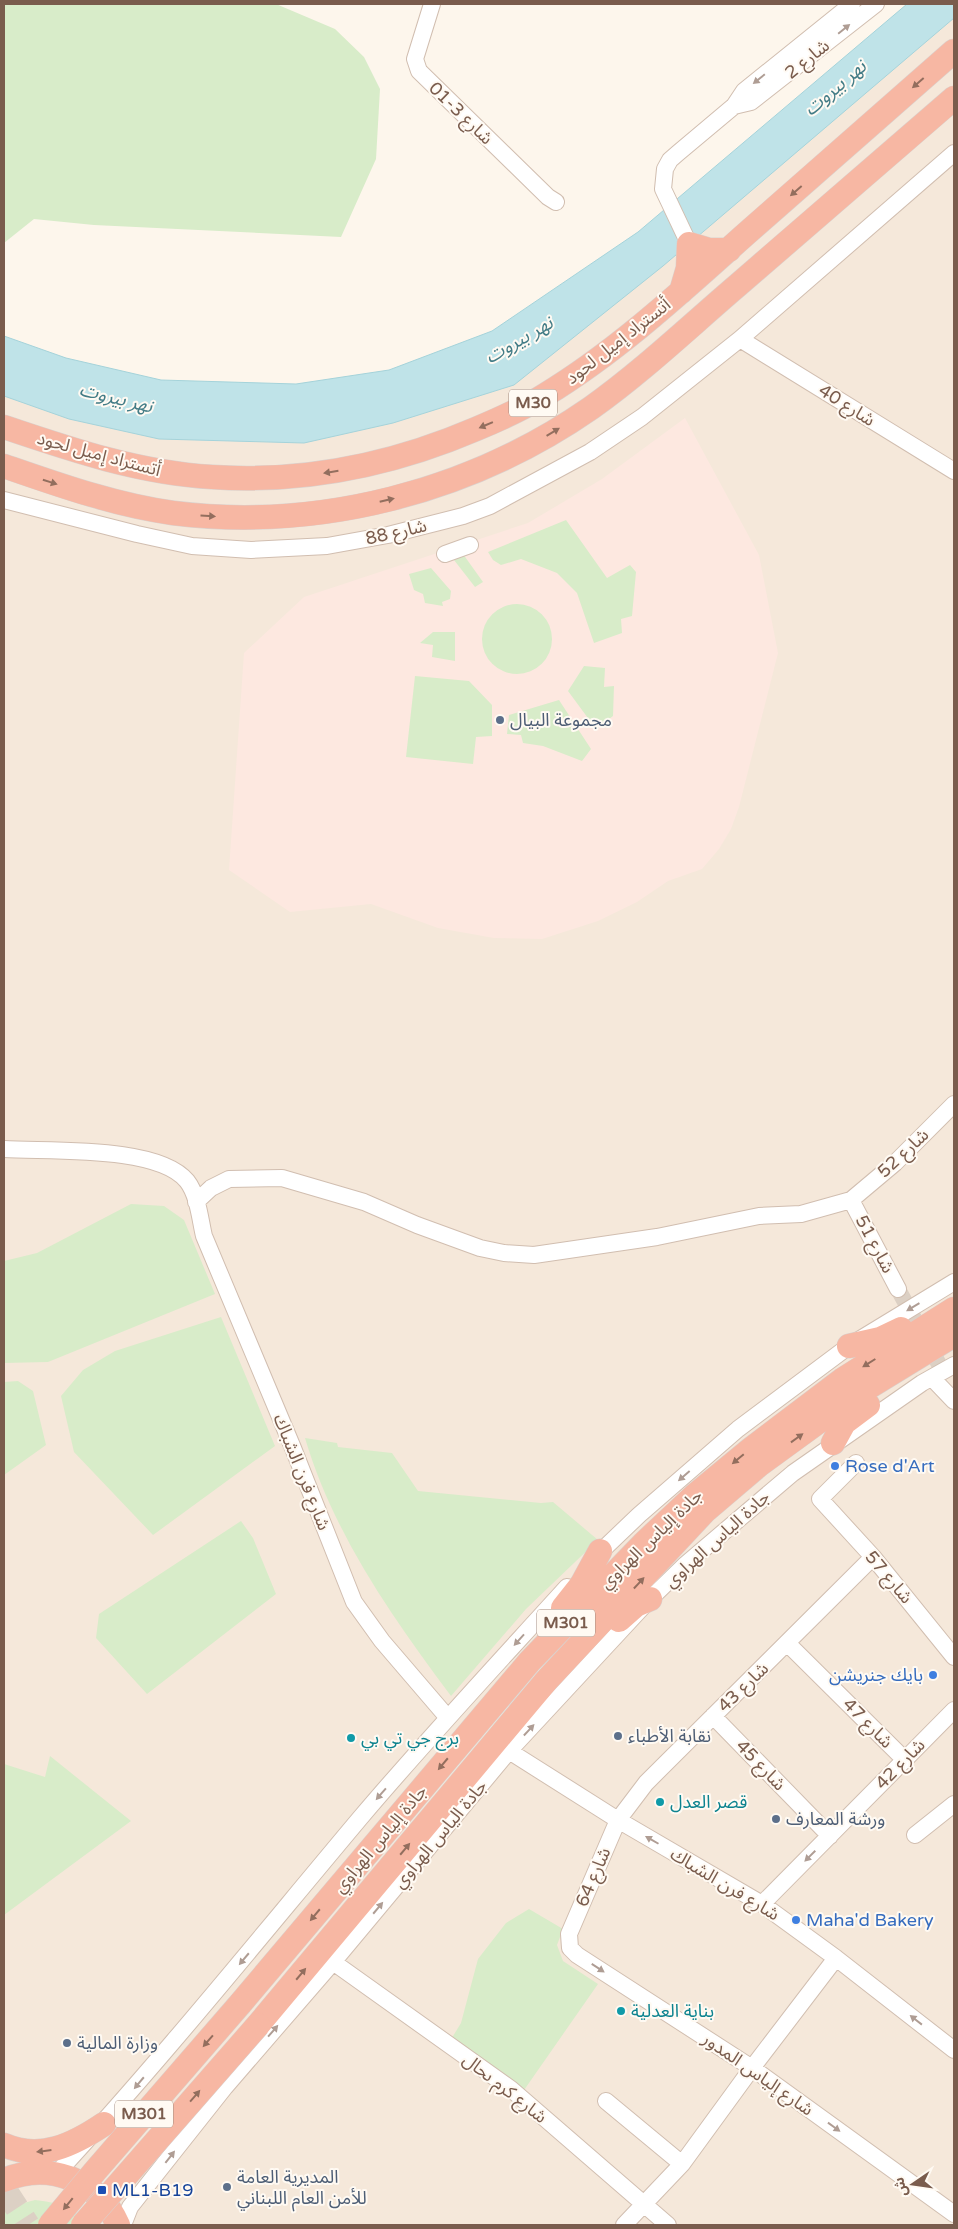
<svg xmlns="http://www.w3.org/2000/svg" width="958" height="2229" font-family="'Varela Round','Noto Sans Arabic',sans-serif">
<rect width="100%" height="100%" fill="#fdf6ec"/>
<!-- residential -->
<path fill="#f5e8da" d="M954,4V2225H4V368L140,407L489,359Z"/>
<!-- commercial -->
<path fill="#fde8e0" d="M685,418L759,555L778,653L739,807L731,829L719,849L702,869L668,881L637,902L598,921L542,939L494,938L438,928L371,904L290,912L229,870L244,653L304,597L528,523L602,479Z"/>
<!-- green -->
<path fill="#d8ecc9" d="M4,4H276L335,29L364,57L380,89L376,159L341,237L94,225L34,219L4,243Z
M566,520L607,578L630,565L636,572L632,616L621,619L622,633L594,643L577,593L557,573L521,559L501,565L493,560L488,552Z
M463,554L483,582L475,587L454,560Z
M431,568L451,591L450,599L442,602L443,606L425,603L423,594L414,590L409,574Z
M482 639a35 35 0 1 1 70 0a35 35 0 1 1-70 0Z
M433,632H455V661L432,657L433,645L420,643Z
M584,666L605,668L604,687L614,686L613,716L596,729L568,691Z
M415,676L469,681L492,705V736L476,737L473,764L406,757Z
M559,700L591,749L582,761L543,746L523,743L521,735L507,734L509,715Z
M131,1204L164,1206L184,1220L215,1294L48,1362L4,1363V1261L37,1253Z
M221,1317L275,1446L153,1535L74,1452L61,1396L83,1370L115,1351Z
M18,1381L33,1391L46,1445L4,1475V1382Z
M305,1438L337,1443L338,1447L392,1453L418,1491L541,1503L553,1502L598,1540L526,1609L451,1696C392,1617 333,1533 305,1438Z
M241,1521L253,1538L276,1594L147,1694L96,1638L99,1614Z
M50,1756L131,1821L4,1915V1764L45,1777Z
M529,1909L563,1929L557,1945L563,1961L598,1984L522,2093L450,2041L461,2023L478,1959L506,1923Z
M35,2200C55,2202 75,2207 87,2225H4V2213L16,2205Z"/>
<!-- water -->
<path fill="#bfe3e8" stroke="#a5d3da" d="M907,4H954V18L663,266L514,385L393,423L304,443L159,439L69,419L4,396V336L66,358L161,380L296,384L389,370L492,331L638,232Z"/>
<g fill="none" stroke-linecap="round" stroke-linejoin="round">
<!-- minor-tunnel -->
<path stroke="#dcd0c4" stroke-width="16" stroke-dasharray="16 8" stroke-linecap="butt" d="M898,1289L947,1379"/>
<!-- highway-tunnel -->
<path stroke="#dcd0c4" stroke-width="24" stroke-dasharray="24 12" stroke-linecap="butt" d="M4,2188L28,2225"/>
<defs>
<path id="minor" d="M432,4L415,59L419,71L548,197L556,202
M734,106L751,102L876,4
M689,244L663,189L665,169L670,160L678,153L734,106L744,91L852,4
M740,339L954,471
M4,500L137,534L192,546L251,550L327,546L388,535L463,516L490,506L590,452L642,417L740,339L954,153
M445,554L470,545
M4,1149C48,1152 158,1145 187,1181C198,1195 200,1219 204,1236L293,1448L354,1602L382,1641L448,1718
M851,1200L898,1289
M196,1202L211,1188L229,1179L282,1178L364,1202L417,1225L480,1248L504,1253L534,1255L657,1237L759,1216L801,1214L851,1200L895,1163L954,1104
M932,1378L954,1401
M856,1463L820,1499L873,1557L954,1657
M873,1557L646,1783L618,1820L569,1934L570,1948L577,1955L752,2068L954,2214
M594,1558L639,1515L738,1429L849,1346L954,1282
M788,1644L905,1760
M713,1716L830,1836
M509,1751L618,1820L762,1904L836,1958L954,2050
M915,1835L954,1804
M762,1904L954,1710
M333,1962L511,2089L668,2225
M606,2101L682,2164
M57,2173C163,2058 261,1936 361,1817C428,1738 498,1663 567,1587
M123,2225L130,2207L225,2087L333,1962L509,1751L650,1599L686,1564L793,1473L922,1383L954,1365
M624,2225L682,2164L752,2068L836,1958"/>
<path id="highway" d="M681,292L688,268L689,244L709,250H729
M4,427C72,450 140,473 212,477C303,483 392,465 476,429C500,419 523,409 545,395C619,350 683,290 747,233C816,173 885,112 954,51
M4,466C59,485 115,505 173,513C319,531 470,492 591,408C643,371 690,326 738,285C810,222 882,160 954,98
M849,1346L880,1339L901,1329
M833,1443L844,1423L868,1405
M563,1608L582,1584L600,1551
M619,1620L636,1605L650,1599
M240,2004L530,1661L644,1543L694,1496L751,1449L842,1380L954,1309
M258,2025L547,1680L705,1511L759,1465L851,1398L954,1335
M4,2145C40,2161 73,2145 104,2124
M4,2180C49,2161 99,2180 118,2225"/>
</defs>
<!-- minor casing -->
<use href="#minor" stroke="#d1beb0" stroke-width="18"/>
<!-- highway casing -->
<use href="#highway" stroke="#dad1cd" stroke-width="25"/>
<!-- minor -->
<use href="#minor" stroke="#fff" stroke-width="16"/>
<!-- highway -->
<use href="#highway" stroke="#f7b7a3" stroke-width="24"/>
<defs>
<path id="highway-bridge" d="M50,2225L96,2170L240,2004
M83,2225L258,2025"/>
</defs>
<!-- highway-bridge casing -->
<use href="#highway-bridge" stroke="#dad1cd" stroke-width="25" stroke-linecap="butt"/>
<!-- highway-bridge -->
<use href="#highway-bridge" stroke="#f7b7a3" stroke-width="24"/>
</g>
<!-- one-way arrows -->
<defs><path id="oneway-solid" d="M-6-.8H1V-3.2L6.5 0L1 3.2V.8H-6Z" transform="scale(1.25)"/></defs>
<g fill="#af9d94">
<use href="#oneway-solid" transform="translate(844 29) rotate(-39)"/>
<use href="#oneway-solid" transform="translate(759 79) rotate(141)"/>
<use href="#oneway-solid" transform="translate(913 1307) rotate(149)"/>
<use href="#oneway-solid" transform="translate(684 1476) rotate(139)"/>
<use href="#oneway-solid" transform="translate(519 1640) rotate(132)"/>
<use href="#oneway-solid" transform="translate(529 1730) rotate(-47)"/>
<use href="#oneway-solid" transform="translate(381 1794) rotate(131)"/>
<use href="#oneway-solid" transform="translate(652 1840) rotate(-150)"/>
<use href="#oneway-solid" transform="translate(810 1856) rotate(135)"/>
<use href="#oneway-solid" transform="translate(378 1908) rotate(-50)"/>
<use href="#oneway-solid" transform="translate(244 1959) rotate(130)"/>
<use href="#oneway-solid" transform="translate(598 1968) rotate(33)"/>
<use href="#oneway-solid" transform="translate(916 2020) rotate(-142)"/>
<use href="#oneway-solid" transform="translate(273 2031) rotate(-49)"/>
<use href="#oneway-solid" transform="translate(139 2083) rotate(130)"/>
<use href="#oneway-solid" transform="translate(834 2127) rotate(36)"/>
<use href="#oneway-solid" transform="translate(170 2157) rotate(-52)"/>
</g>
<g fill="#936e5e">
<use href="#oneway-solid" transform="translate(918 83) rotate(139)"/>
<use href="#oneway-solid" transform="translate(796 191) rotate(139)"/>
<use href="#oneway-solid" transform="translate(486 425) rotate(157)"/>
<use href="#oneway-solid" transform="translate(553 432) rotate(-31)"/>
<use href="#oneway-solid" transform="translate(331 472) rotate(171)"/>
<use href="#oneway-solid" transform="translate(50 482) rotate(18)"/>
<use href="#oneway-solid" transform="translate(387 500) rotate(-13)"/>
<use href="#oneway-solid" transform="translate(208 516) rotate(3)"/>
<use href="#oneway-solid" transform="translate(869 1363) rotate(148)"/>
<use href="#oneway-solid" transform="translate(797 1438) rotate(-36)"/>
<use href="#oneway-solid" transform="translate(738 1459) rotate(140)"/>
<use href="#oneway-solid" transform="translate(639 1583) rotate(-47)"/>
<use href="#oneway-solid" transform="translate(443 1764) rotate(130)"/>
<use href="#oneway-solid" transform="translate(405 1849) rotate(-50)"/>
<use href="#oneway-solid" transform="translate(315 1915) rotate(130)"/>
<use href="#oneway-solid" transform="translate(301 1974) rotate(-50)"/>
<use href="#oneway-solid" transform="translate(208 2041) rotate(131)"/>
<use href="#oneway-solid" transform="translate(195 2096) rotate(-49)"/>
<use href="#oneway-solid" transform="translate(44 2151) rotate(173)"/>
<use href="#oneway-solid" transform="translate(68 2204) rotate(129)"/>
</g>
<!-- markers -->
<g fill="#5c6f8a" stroke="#fffaf3" stroke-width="2">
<circle cx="500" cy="720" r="5"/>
<circle cx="618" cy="1736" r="5"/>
<circle cx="776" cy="1819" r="5"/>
<circle cx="67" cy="2043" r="5"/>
<circle cx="227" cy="2187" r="5"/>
</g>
<g fill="#3f7fe0" stroke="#fffaf3" stroke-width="2">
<circle cx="835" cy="1466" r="5"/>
<circle cx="933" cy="1675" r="5"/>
<circle cx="796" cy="1920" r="5"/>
</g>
<g fill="#0f9aa8" stroke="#fffaf3" stroke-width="2">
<circle cx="351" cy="1738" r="5"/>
<circle cx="660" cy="1802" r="5"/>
<circle cx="621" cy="2011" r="5"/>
</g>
<rect fill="#1a4fb4" stroke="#fffaf3" stroke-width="2" x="97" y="2185" width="10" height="10" rx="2.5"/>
<g text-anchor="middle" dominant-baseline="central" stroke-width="4" stroke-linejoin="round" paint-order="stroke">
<!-- shield labels -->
<g fill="#fffaf3" stroke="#a28b7f" stroke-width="1">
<rect x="509" y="389.5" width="48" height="27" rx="4"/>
<rect x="537" y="1609.5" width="58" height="27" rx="4"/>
<rect x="115" y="2100.5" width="58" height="27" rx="4"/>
</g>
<g font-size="16" font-weight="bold" fill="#7a5c4d">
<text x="533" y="403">M30</text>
<text x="566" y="1623">M301</text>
<text x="144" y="2114">M301</text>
</g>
<!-- street labels -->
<g font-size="18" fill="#7a5c4d" stroke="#fffaf3">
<text transform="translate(807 59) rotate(-39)">شارع 2</text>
<text transform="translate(461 113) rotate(44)">شارع 3-01</text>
<text transform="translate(618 341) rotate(-38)">أتستراد إميل لحود</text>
<text transform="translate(847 405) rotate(32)">شارع 40</text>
<text transform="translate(99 454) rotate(15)">أتستراد إميل لحود</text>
<text transform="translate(396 532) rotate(-13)">شارع 88</text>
<text transform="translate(903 1153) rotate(-43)">شارع 52</text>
<text transform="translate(875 1244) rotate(62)">شارع 51</text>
<text transform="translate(302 1472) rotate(68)">شارع فرن الشباك</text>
<text transform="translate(651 1539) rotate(-44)">جادة إلياس الهراوي</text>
<text transform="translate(717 1539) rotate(-42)">جادة الياس الهراوي</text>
<text transform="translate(889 1577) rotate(50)">شارع 57</text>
<text transform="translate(743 1687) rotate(-44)">شارع 43</text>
<text transform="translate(868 1723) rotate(45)">شارع 47</text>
<text transform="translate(900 1764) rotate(-46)">شارع 42</text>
<text transform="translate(761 1765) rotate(46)">شارع 45</text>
<text transform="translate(440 1834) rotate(-50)">جادة الياس الهراوي</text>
<text transform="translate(380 1839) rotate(-50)">جادة إلياس الهراوي</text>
<text transform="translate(593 1877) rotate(-67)">شارع 64</text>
<text transform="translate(725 1884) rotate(31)">شارع فرن الشباك</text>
<text transform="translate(758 2074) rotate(35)">شارع إلياس المدور</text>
<text transform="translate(505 2088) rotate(38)">شارع كرم ىحال</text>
</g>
<!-- service labels -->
<g font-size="18" fill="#4e5e75" stroke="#fffaf3" text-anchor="start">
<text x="510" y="720">مجموعة البيال</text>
<text x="628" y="1736">نقابة الأطباء</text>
<text x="786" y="1819">ورشة المعارف</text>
<text x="77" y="2043">وزارة المالية</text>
<text x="237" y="2177">المديرية العامة<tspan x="237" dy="21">للأمن العام اللبناني</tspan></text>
</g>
<!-- shop labels -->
<g font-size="18" fill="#366cbe" stroke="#fffaf3" text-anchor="start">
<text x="845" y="1466">Rose d'Art</text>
<text x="923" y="1675" text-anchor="end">بايك جنريشن</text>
<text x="806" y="1920">Maha'd Bakery</text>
</g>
<!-- culture labels -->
<g font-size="18" fill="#0d838f" stroke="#fffaf3" text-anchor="start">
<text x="361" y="1738">برج جي تي بي</text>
<text x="670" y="1802">قصر العدل</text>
<text x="631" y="2011">بناية العدلية</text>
</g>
<!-- transit labels -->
<g font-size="18" fill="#164399" stroke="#fffaf3" text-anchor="start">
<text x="112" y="2190">ML1-B19</text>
</g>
<!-- water labels -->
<g font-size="19" font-style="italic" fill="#437c86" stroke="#fffaf3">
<text transform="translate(835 88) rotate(-40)">نهر بيروت</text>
<text transform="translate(519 340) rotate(-30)">نهر بيروت</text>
<text transform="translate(116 398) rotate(14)">نهر بيروت</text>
</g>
</g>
<!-- border -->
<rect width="958" height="2229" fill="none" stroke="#7a5c4d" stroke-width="10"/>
<!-- north arrow -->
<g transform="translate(913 2184) rotate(257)" stroke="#fffaf3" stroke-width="4" paint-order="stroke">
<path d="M0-4L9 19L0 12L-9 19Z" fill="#7a5c4d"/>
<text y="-8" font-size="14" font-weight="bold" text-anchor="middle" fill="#7a5c4d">ش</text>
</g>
</svg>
